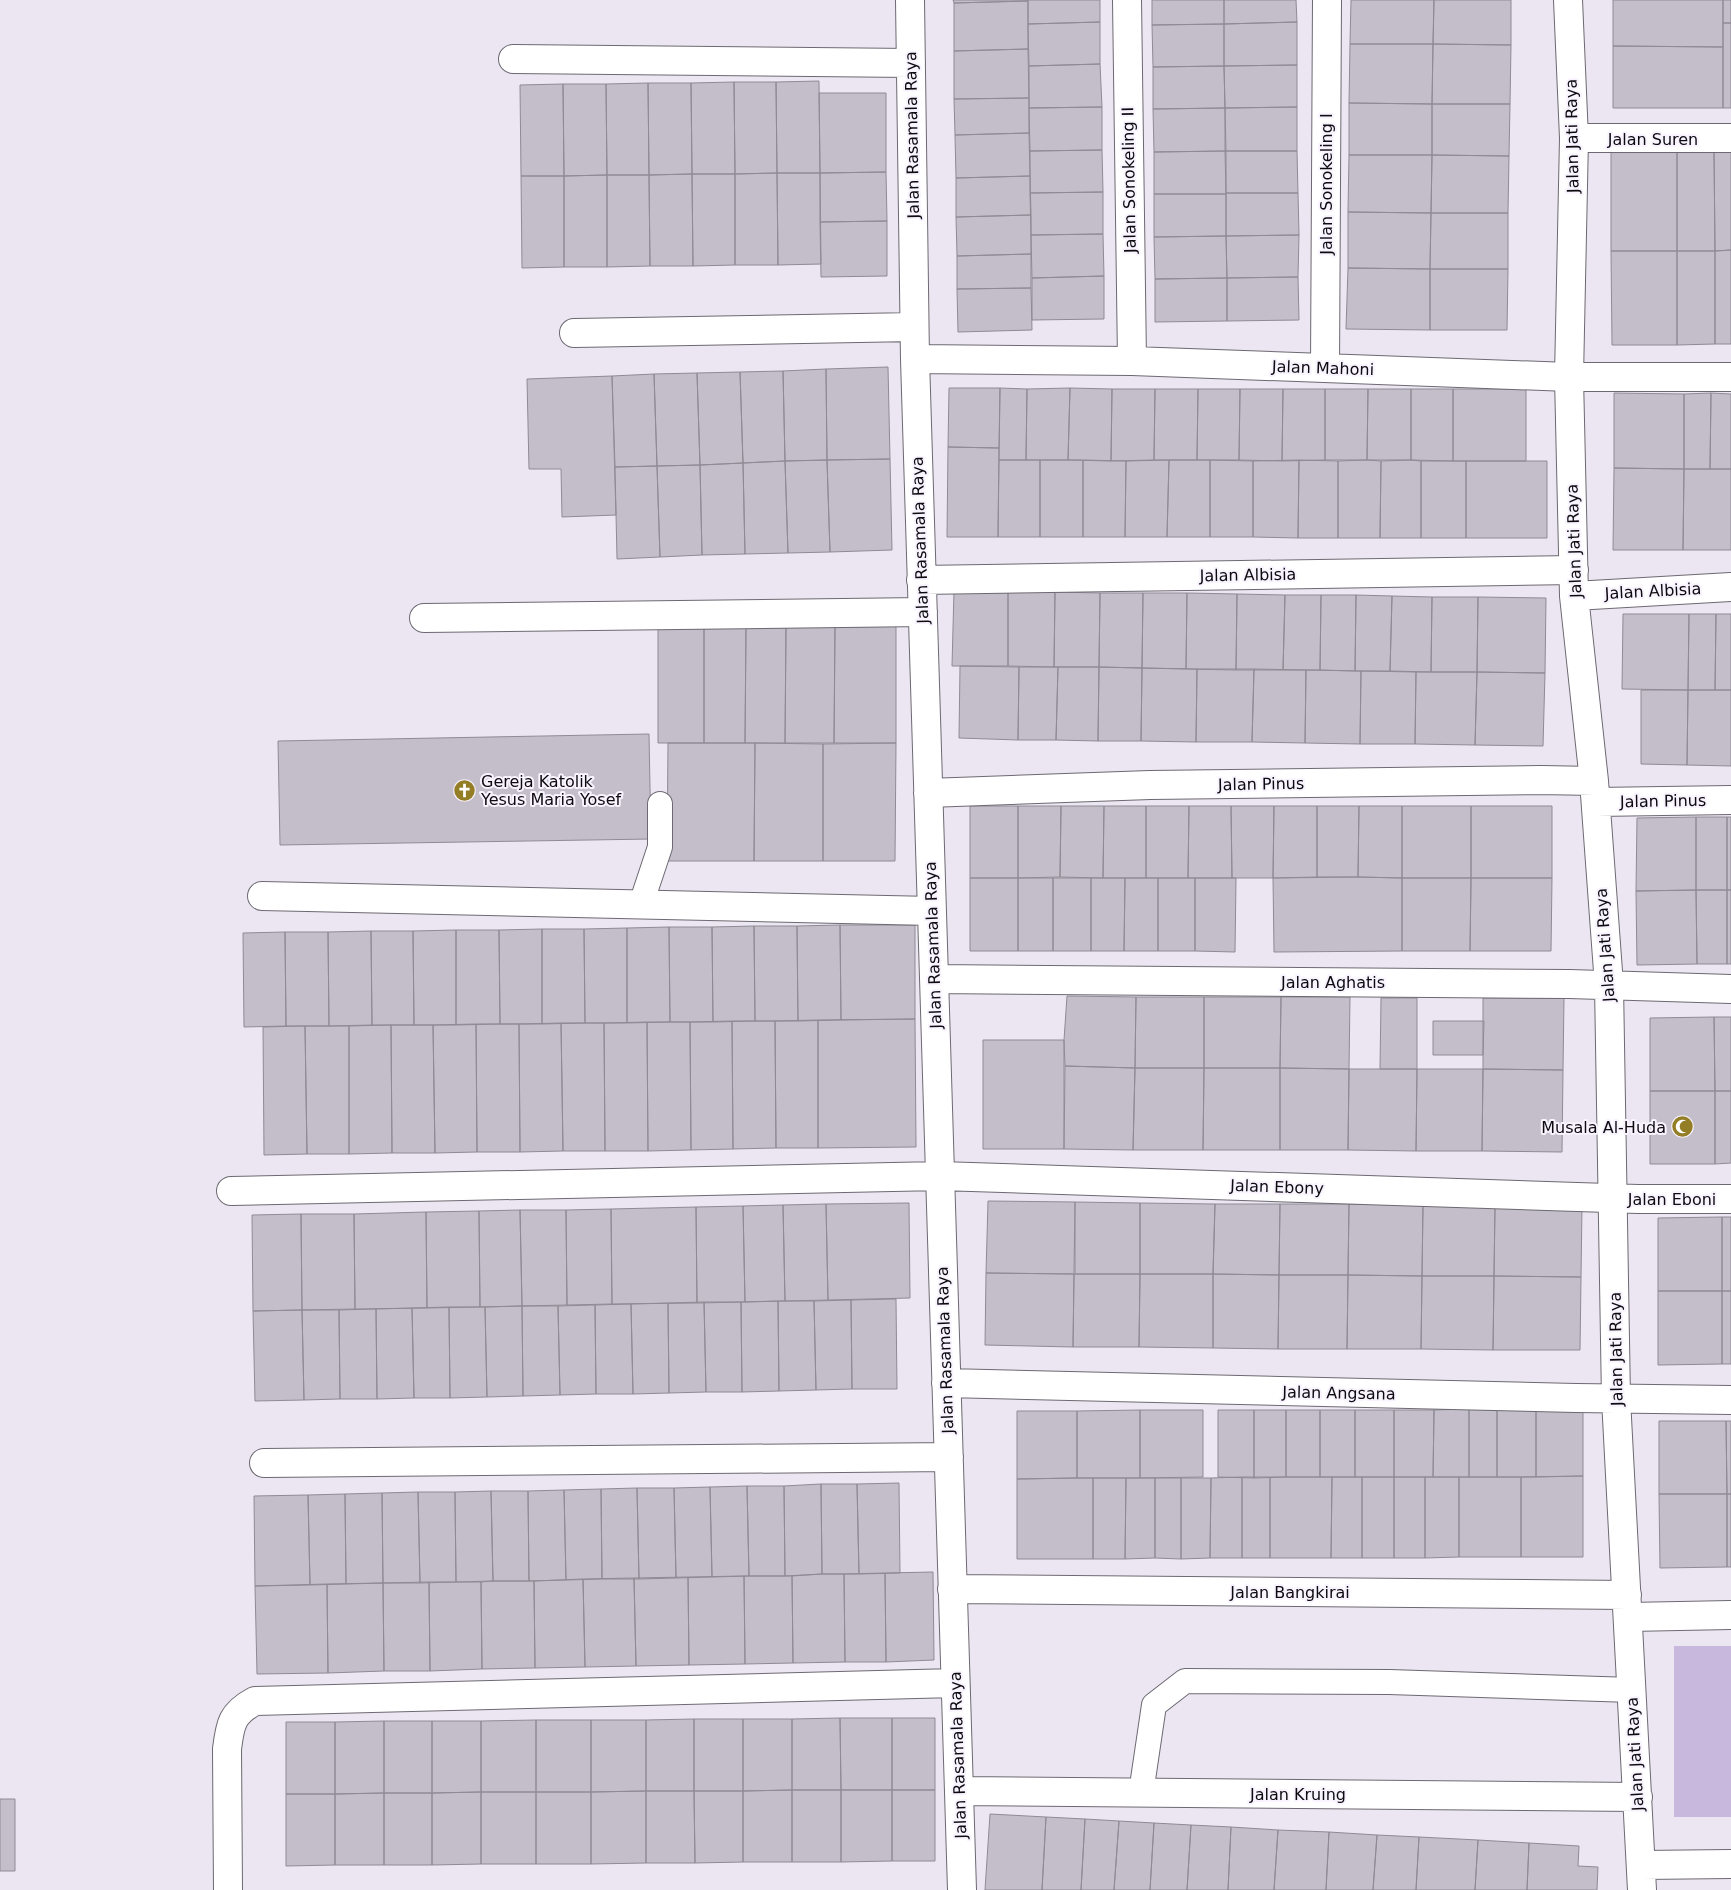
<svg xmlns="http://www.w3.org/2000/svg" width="1731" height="1890" font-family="'DejaVu Sans',sans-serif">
<rect width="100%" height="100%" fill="#ebe6f1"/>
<!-- green -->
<path fill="#c9b8de" d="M1674,1646H1731V1817H1674Z"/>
<!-- building -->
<path fill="#c3bec9" stroke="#8f8b95" d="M953,0H1028V1L954,3Z
M1028,0H1100V22L1028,24Z
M1152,0H1224V24L1152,25Z
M1224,0H1296L1297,22L1224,24Z
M1351,0H1434L1433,44H1350Z
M1434,0H1511V45L1433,44Z
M1613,0H1723V47L1613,46Z
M1723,0H1731V23H1723Z
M1028,1V49L954,51V3Z
M1100,22V64L1029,66L1028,24Z
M1297,22V65L1224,66V24Z
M1723,23H1731V108H1723Z
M1224,24V66L1153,67L1152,25Z
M1350,44H1433L1432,104L1349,103Z
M1433,44L1511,45L1510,104H1432Z
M1613,46L1723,47V108H1613Z
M1028,49L1029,98L954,99V51Z
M1100,64L1102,107L1029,108V66Z
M1297,65V107L1225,108L1224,66Z
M1224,66L1225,108L1153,109V67Z
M819,81L820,173H777L776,82Z
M734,82H776L777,173L735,174Z
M734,82L735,174H692L691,83Z
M648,83H691L692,174L649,175Z
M648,83L649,175H607L606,84Z
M563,84H606L607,175L564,176Z
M563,84L564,176H521L520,85Z
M819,93H886V172L820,173Z
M1029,98V133L955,135L954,99Z
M1349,103L1432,104V155H1349Z
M1432,104H1510L1509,156L1432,155Z
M1102,107V150L1030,151L1029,108Z
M1297,107V151H1225V108Z
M1225,108L1226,151L1154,152L1153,109Z
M1029,133L1030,176L956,178L955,135Z
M1102,150L1103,192L1030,193V151Z
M1714,150H1731V250L1715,251Z
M1714,150L1715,251H1677V151Z
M1225,151H1297L1298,193H1226Z
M1226,151V194H1154V152Z
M1677,151V251H1611V152Z
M1349,155H1432L1431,213L1348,212Z
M1432,155L1509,156L1508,213H1431Z
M886,172L887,221L820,222V173Z
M777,173H820L821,264L778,265Z
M777,173L778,265H735V174Z
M692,174L693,266H650L649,175Z
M692,174H735V265L693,266Z
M607,175V267H564V176Z
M607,175H649L650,266L607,267Z
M521,176H564V267L522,268Z
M1030,176L1031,215L956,217V178Z
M1103,192V234L1031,235L1030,193Z
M1226,193H1298L1299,235L1226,236Z
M1154,194H1226V236L1154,237Z
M1348,212L1431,213L1430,269L1348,268Z
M1431,213H1508V269H1430Z
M1031,215V254L957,256L956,217Z
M887,221V276L821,277L820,222Z
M1103,234L1104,276L1032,278L1031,235Z
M1299,235L1298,277L1227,278L1226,236Z
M1226,236L1227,278L1155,279L1154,237Z
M1731,250V344H1715V251Z
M1611,251H1677V345H1612Z
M1677,251H1715V344L1677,345Z
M1031,254V288L957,289V256Z
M1348,268L1430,269V330L1346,329Z
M1430,269H1508L1507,330H1430Z
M1104,276V319L1032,320V278Z
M1298,277L1299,320L1227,321V278Z
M1227,278V321L1155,322V279Z
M1031,288L1032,330L958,332L957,289Z
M888,367L890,459L827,460L826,369Z
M826,369L827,460L785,461L783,371Z
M783,371L785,461L743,463L740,372Z
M740,372L743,463L700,465L697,373Z
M697,373L700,465L657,466L654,374Z
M654,374L657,466L615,467L612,376Z
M612,376L616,515L562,517L561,469H529L527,379Z
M949,388H1000L999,448L948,447Z
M1000,388L1027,389L1026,460H999Z
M1070,388L1068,460H1026L1027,389Z
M1070,388L1112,389L1111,461L1068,460Z
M1112,389H1155L1154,460L1111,461Z
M1155,389H1198L1197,460H1154Z
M1198,389H1240L1239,460H1197Z
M1240,389H1283L1282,461L1239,460Z
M1283,389H1325V460L1282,461Z
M1325,389H1368L1367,460H1325Z
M1368,389H1411V460H1367Z
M1411,389H1453V461L1411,460Z
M1453,389H1526V461H1453Z
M1614,393L1684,394V469L1614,468Z
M1711,393L1710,469H1684V394Z
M1711,393L1731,394V469H1710Z
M948,447L999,448L998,537H947Z
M890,459L892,550L830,552L827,460Z
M827,460L830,552L788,553L785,461Z
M999,460H1040V537H998Z
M1040,460H1083V537H1040Z
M1083,460L1126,461L1125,537H1083Z
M1169,460L1167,537H1125L1126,461Z
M1169,460H1210V537H1167Z
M1210,460L1253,461V537H1210Z
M1299,460L1298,538L1253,537V461Z
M1299,460L1338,461V538H1298Z
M1367,460L1381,461L1380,538H1338V461Z
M1411,460L1421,461V538H1380L1381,461Z
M785,461L788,553L745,554L743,463Z
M1421,461H1466V538H1421Z
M1466,461H1547V538H1466Z
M743,463L745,554L702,555L700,465Z
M700,465L702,555L660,557L657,466Z
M657,466L660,557L617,559L615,467Z
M1614,468L1684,469L1683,550H1613Z
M1684,469H1731V550H1683Z
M954,590L1008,591V666H952Z
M1008,591L1055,592L1054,667L1008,666Z
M1055,592L1100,593L1099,667H1054Z
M1100,593H1143L1142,668L1099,667Z
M1143,593H1187L1186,669L1142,668Z
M1187,593L1237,594L1236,670L1186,669Z
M1237,594L1285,595L1283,670H1236Z
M1285,595H1321L1320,670H1283Z
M1321,595H1356L1355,671L1320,670Z
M1356,595L1392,596L1390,671H1355Z
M1392,596L1432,597L1431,672L1390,671Z
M1432,597H1478L1477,672H1431Z
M1478,597L1546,598L1545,673L1477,672Z
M1623,614H1689L1688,690L1622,689Z
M1689,614H1716L1715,690H1688Z
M1716,614H1731V690H1715Z
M704,625V743H658V626Z
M704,625L746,626L745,743H704Z
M746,626H786L785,743H745Z
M786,626H835L834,743H785Z
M835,626H896V743H834Z
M960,666L1019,667L1018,740L959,738Z
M1019,667H1058L1056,740H1018Z
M1058,667H1099L1098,741L1056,740Z
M1099,667L1142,668L1141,741H1098Z
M1142,668L1197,669L1196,742L1141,741Z
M1197,669H1254L1252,742H1196Z
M1254,669L1306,670L1305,743L1252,742Z
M1306,670L1361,671L1360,744L1305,743Z
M1361,671L1416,672L1415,744H1360Z
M1416,672H1477L1475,745L1415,744Z
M1477,672L1545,673L1543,746L1475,745Z
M1641,690H1688L1687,765L1641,764Z
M1688,690H1731V766L1687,765Z
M649,734L651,839L280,845L278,741Z
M668,743H755L754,861H667Z
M755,743L823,744V861H754Z
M896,743L895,861H823V744Z
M970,806H1018V878H970Z
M1018,806H1061L1060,877L1018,878Z
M1061,806H1104L1103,878L1060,877Z
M1104,806H1146V878H1103Z
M1146,806H1189L1188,878H1146Z
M1189,806H1231L1232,878H1188Z
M1231,806H1274L1273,878H1232Z
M1274,806H1317V877L1273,878Z
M1317,806H1359L1358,877H1317Z
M1359,806H1402V878L1358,877Z
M1402,806H1471V878H1402Z
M1471,806H1552V878H1471Z
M1696,817V890L1636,891L1637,818Z
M1696,817H1727V890H1696Z
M1727,817H1731V890H1727Z
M1358,877L1402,878V951L1274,952L1273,878Z
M970,878H1018V951H970Z
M1018,878H1053V951H1018Z
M1053,878H1091V951H1053Z
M1091,878H1125L1124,951H1091Z
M1125,878H1158V951H1124Z
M1158,878H1195V951H1158Z
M1195,878H1236L1235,952L1195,951Z
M1402,878H1471L1470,951H1402Z
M1471,878H1552L1551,951H1470Z
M1696,890L1697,964L1637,965L1636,891Z
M1696,890H1727V964H1697Z
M1727,890H1731V964H1727Z
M840,925H915V1019L841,1020Z
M840,925L841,1020L798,1021L797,926Z
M754,926H797L798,1021H755Z
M754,926L755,1021L713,1022L712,927Z
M669,927H712L713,1022H670Z
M669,927L670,1022L627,1023V928Z
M627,928V1023H585L584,929Z
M542,929H584L585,1023L542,1024Z
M542,929V1024H500L499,930Z
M456,930H499L500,1024L456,1025Z
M456,930V1025H414L413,931Z
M371,931H413L414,1025H372Z
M371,931L372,1025L329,1026L328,932Z
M285,932H328L329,1026H286Z
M285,932L286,1026L244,1027L243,933Z
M1067,996L1136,997L1135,1068L1065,1066L1064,1040Z
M1136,997H1204V1068H1135Z
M1204,997H1281L1280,1068H1204Z
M1281,997H1350L1349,1069L1280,1068Z
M1381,998H1417V1069H1380Z
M1483,998H1564L1563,1070L1483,1069Z
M1714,1017L1715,1091H1650V1018Z
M1714,1017H1731V1091H1715Z
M915,1019L916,1147L818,1148V1020Z
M818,1020V1148H776L775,1021Z
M732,1021H775L776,1148L733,1149Z
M732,1021L733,1149L691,1150L690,1022Z
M1433,1021H1484L1483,1055H1433Z
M647,1022H690L691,1150L648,1151Z
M647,1022L648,1151H605L604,1023Z
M561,1023H604L605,1151H563Z
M561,1023L563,1151L520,1152L519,1024Z
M476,1024H519L520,1152H477Z
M476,1024L477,1152L435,1153L433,1025Z
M391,1025H433L435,1153H392Z
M391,1025L392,1153L349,1154V1026Z
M305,1026H349V1154H307Z
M305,1026L307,1154L264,1155L263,1027Z
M983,1040H1064V1149H983Z
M1065,1066L1135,1068L1133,1150L1064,1149Z
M1135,1068H1204L1203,1150H1133Z
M1204,1068H1280V1150H1203Z
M1280,1068L1349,1069L1348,1150H1280Z
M1349,1069H1417L1416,1151L1348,1150Z
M1417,1069H1483L1482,1151H1416Z
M1483,1069L1563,1070L1562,1152L1482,1151Z
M1650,1091H1715V1164H1650Z
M1715,1091H1731V1163L1715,1164Z
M988,1201L1075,1202L1074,1274L986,1273Z
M1075,1202L1140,1203V1274H1075Z
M909,1203L910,1298L828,1300L826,1204Z
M1140,1203L1215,1204L1213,1274H1140Z
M826,1204L828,1300L785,1301L783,1205Z
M1215,1204H1280L1279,1275L1213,1274Z
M1280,1204H1349L1348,1275H1279Z
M1349,1204L1423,1205L1422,1276L1348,1275Z
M783,1205L785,1301L745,1302L743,1206Z
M1423,1205L1495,1206L1494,1276H1422Z
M743,1206L745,1302L697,1303L696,1207Z
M1495,1206H1582L1581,1277L1494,1276Z
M696,1207L697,1303L612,1304L611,1209Z
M611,1209L612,1304L567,1305L566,1210Z
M520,1210L522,1306L480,1307L479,1211Z
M520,1210H566L567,1305L522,1306Z
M479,1211L480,1307L427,1308L426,1212Z
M426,1212L427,1308L355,1309L354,1214Z
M301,1214H354L355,1309L302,1310Z
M301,1214L302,1310L253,1311L252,1215Z
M1722,1217V1291H1658V1218Z
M1722,1217H1731V1291H1722Z
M986,1273L1074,1274L1073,1347L985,1345Z
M1074,1274H1140L1139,1347H1073Z
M1140,1274H1213V1348L1139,1347Z
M1213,1274L1279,1275L1278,1349L1213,1348Z
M1279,1275H1348L1347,1349H1278Z
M1348,1275L1422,1276L1421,1349H1347Z
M1422,1276H1494L1493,1350L1421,1349Z
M1494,1276L1581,1277L1580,1350H1493Z
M1658,1291H1722V1364L1658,1365Z
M1722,1291H1731V1364H1722Z
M896,1299L897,1389H852L851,1300Z
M851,1300L852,1389L816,1390L814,1301Z
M778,1301L779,1391L742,1392L741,1302Z
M778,1301H814L816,1390L779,1391Z
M704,1302H741L742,1392H706Z
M704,1302L706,1392L669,1393L668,1303Z
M668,1303L669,1393L633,1394L631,1304Z
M631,1304L633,1394H596L595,1305Z
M595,1305L596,1394L560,1395L558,1306Z
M522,1306H558L560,1395L523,1396Z
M522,1306L523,1396L487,1397L485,1307Z
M449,1307H485L487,1397L450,1398Z
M449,1307L450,1398H414L412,1308Z
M412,1308L414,1398L377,1399L376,1309Z
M376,1309L377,1399H340L339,1310Z
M302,1310L304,1400L255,1401L253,1311Z
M302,1310H339L340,1399L304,1400Z
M1469,1409H1497V1477H1469Z
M1469,1409V1477H1433L1434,1410Z
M1497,1409H1536V1477H1497Z
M1536,1409H1583V1476L1536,1477Z
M1140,1410V1478H1077V1411Z
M1140,1410H1203V1477L1140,1478Z
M1218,1410H1254V1478L1218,1477Z
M1254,1410H1286V1477L1254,1478Z
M1286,1410H1320V1477H1286Z
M1320,1410H1355V1477H1320Z
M1355,1410H1394V1477H1355Z
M1394,1410H1434L1433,1477H1394Z
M1017,1411H1077V1478L1017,1479Z
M1659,1421H1726L1727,1494H1659Z
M1726,1421H1731V1494H1727Z
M1583,1476V1557H1521V1477Z
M1242,1477V1558H1210L1211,1478Z
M1242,1477H1270V1558H1242Z
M1270,1477H1332L1331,1558H1270Z
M1332,1477H1362V1558H1331Z
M1362,1477H1394V1558H1362Z
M1394,1477H1425V1558H1394Z
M1425,1477H1459V1557L1425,1558Z
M1459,1477H1521V1557H1459Z
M1077,1478H1093V1559H1017V1479Z
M1093,1478H1126L1125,1559H1093Z
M1126,1478H1155V1558L1125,1559Z
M1155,1478H1181V1559L1155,1558Z
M1181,1478H1211L1210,1558L1181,1559Z
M899,1483L900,1573L859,1574L857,1484Z
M821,1484H857L859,1574H822Z
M821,1484L822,1574L785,1576L784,1486Z
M747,1486H784L785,1576H749Z
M747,1486L749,1576L712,1577L710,1487Z
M710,1487L712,1577L676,1578L674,1488Z
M637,1488H674L676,1578L639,1579Z
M637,1488L639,1579H602L601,1489Z
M601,1489L602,1579L566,1580L564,1490Z
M564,1490L566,1580L529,1581L528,1491Z
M491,1491H528L529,1581H493Z
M491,1491L493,1581L456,1582L455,1492Z
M418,1492H455L456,1582L420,1583Z
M418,1492L420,1583H383L382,1493Z
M382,1493L383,1583L346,1584L345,1494Z
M345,1494L346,1584L310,1585L308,1495Z
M1659,1494H1727V1567L1660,1568Z
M1727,1494H1731V1567H1727Z
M308,1495L310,1585L255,1586L254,1496Z
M933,1572L934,1660L886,1662L885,1573Z
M885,1573L886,1662H845L844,1574Z
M822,1574H844L845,1662L793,1663L792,1576Z
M744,1576H792L793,1663L745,1664Z
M744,1576L745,1664L689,1665L688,1577Z
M688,1577L689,1665L636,1666L634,1578Z
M634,1578L636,1666L585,1667L583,1579Z
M583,1579L585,1667L535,1668L534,1581Z
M493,1581H534L535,1668L482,1669L481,1582Z
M429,1582L430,1671H384L383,1583Z
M429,1582H481L482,1669L430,1671Z
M383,1583L384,1671L328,1673L327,1584Z
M327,1584L328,1673L257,1674L255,1586Z
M840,1718L841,1790H792V1719Z
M840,1718H892V1790H841Z
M892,1718H935V1790H892Z
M694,1719H743V1791H694Z
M694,1719V1791H646V1720Z
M743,1719H792V1790L743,1791Z
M536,1720H591V1792H536Z
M536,1720V1792H481V1721Z
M591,1720H646V1791L591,1792Z
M384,1721H432V1793H384Z
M384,1721V1793L335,1794V1722Z
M432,1721H481V1792L432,1793Z
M286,1722H335V1794H286Z
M792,1790H841V1862H792Z
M792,1790V1862H743V1791Z
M841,1790H892V1861L841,1862Z
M892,1790H935V1861H892Z
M646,1791H694L695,1863H646Z
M646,1791V1863L591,1864V1792Z
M694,1791H743V1862L695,1863Z
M481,1792H536V1864H481Z
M481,1792V1864L432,1865V1793Z
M536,1792H591V1864H536Z
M384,1793H432V1865H384Z
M384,1793V1865H335V1794Z
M286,1794H335V1865L286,1866Z
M0,1799H15V1871H0Z
M990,1814L1046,1817L1042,1890H985Z
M1046,1817L1085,1819L1081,1890H1042Z
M1085,1819L1119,1821L1114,1890H1081Z
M1119,1821L1154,1823L1150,1890H1114Z
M1154,1823L1191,1825L1187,1890H1150Z
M1191,1825L1231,1827L1228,1890H1187Z
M1231,1827L1278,1830L1274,1890H1228Z
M1278,1830L1329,1832L1326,1890H1274Z
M1329,1832L1377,1835L1373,1890H1326Z
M1377,1835L1419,1837L1416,1890H1373Z
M1419,1837L1478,1840L1475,1890H1416Z
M1478,1840L1529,1843L1527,1890H1475Z
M1529,1843L1579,1846L1578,1866L1598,1867L1597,1890H1527Z"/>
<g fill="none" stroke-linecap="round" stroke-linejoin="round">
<defs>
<path id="service" d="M641,904L660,847V804
M1141,1793L1154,1705L1185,1681L1389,1682L1632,1690"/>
<path id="minor" d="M910,0L915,359L962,1890
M1127,0L1132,361
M1568,0L1574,138L1569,377L1574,596L1594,781L1609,985L1616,1399L1642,1890
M513,59L911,63
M1574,138H1731
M574,333L914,327
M915,359L1132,361L1569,377H1731
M1325,368L1327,0
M921,580L1574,570
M1574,596L1731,587
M424,618L923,612
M928,793L1150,785L1541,780L1594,781
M1596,802L1731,800
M262,896L932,911
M934,979L1569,984L1731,989
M231,1191L940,1176L1638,1199H1731
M946,1383L1576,1398L1731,1400
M264,1463L949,1457
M952,1589L1627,1595
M1628,1617L1731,1615
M959,1791L1638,1797
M1642,1865L1731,1864
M228,1890L227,1749C230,1724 232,1713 255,1701L955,1683"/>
</defs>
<!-- service casing -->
<use href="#service" stroke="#6d6972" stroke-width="26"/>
<!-- minor casing -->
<use href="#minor" stroke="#6d6972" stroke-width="30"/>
<!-- service -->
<use href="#service" stroke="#fff" stroke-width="24"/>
<!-- minor -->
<use href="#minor" stroke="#fff" stroke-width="28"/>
</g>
<!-- icons -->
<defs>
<symbol id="church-disc" viewBox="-11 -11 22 22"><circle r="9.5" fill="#937e25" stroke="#f8f3fe"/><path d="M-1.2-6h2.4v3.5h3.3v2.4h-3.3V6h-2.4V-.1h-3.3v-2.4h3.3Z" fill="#fff"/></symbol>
<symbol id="mosque-disc" viewBox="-11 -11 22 22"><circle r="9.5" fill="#937e25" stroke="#f8f3fe"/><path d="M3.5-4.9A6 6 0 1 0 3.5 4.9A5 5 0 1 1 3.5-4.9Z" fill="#fff"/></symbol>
</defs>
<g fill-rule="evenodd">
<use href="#church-disc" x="452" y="778" width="25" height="25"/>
<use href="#mosque-disc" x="1670" y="1114" width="25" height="25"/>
</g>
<g text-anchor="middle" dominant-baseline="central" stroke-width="4" stroke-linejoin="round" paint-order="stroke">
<!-- street labels -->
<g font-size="16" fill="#0d0b0f" stroke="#f8f3fe">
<text transform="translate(912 135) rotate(-91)">Jalan Rasamala Raya</text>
<text transform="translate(1572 136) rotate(-91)">Jalan Jati Raya</text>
<text x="1653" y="139">Jalan Suren</text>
<text transform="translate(1129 180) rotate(-91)">Jalan Sonokeling II</text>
<text transform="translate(1326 184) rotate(-90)">Jalan Sonokeling I</text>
<text transform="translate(1323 368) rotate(2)">Jalan Mahoni</text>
<text transform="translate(920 540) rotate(-92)">Jalan Rasamala Raya</text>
<text transform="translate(1574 541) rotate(-92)">Jalan Jati Raya</text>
<text transform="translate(1248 575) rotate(-1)">Jalan Albisia</text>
<text transform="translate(1653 591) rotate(-3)">Jalan Albisia</text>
<text transform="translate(1261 784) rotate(-1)">Jalan Pinus</text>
<text transform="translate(1663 801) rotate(-1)">Jalan Pinus</text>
<text transform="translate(933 945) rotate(-92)">Jalan Rasamala Raya</text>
<text transform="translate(1605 945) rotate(-94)">Jalan Jati Raya</text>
<text x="1333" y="982">Jalan Aghatis</text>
<text transform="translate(1277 1187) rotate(2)">Jalan Ebony</text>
<text x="1672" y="1199">Jalan Eboni</text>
<text transform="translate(1616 1349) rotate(-91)">Jalan Jati Raya</text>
<text transform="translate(945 1350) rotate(-92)">Jalan Rasamala Raya</text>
<text transform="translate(1339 1393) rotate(1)">Jalan Angsana</text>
<text x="1290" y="1592">Jalan Bangkirai</text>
<text transform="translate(1635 1754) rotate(-93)">Jalan Jati Raya</text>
<text transform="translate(958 1755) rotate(-92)">Jalan Rasamala Raya</text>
<text x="1298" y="1794">Jalan Kruing</text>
</g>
<!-- poi labels -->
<g font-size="16" fill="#0d0b0f" stroke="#f8f3fe" text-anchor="start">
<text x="481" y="781">Gereja Katolik<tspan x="481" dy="18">Yesus Maria Yosef</tspan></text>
<text x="1666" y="1127" text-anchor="end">Musala Al-Huda</text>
</g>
</g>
</svg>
